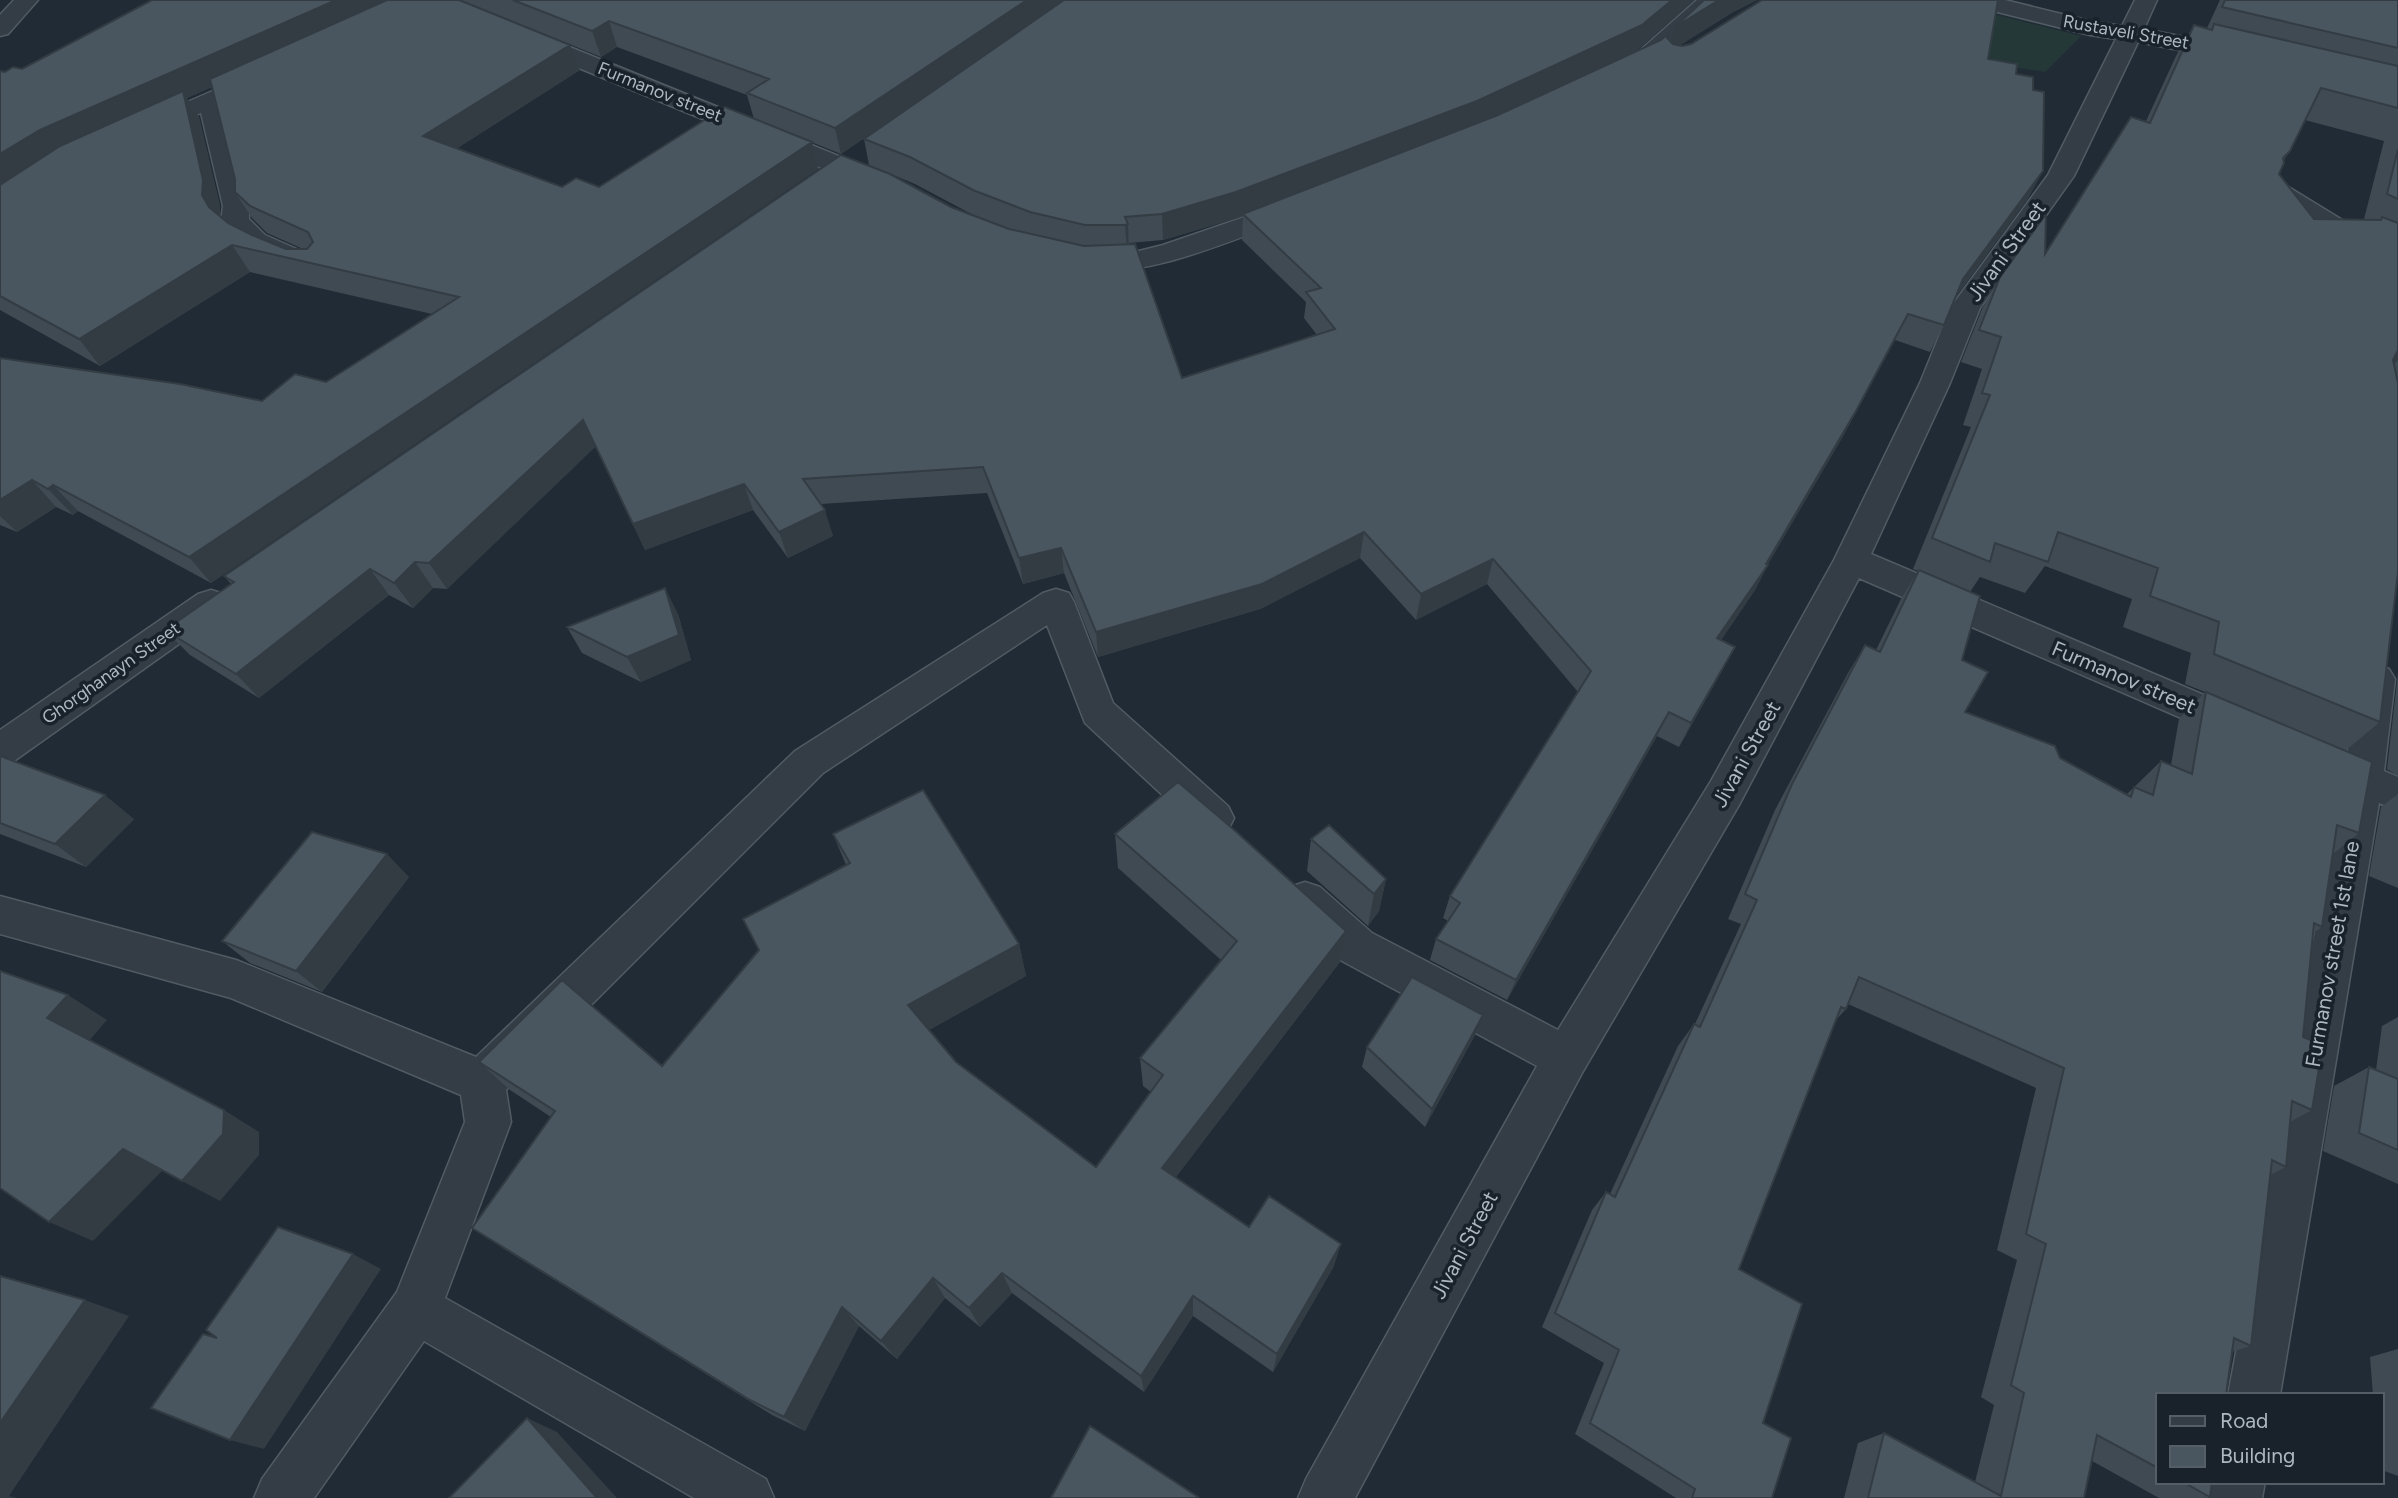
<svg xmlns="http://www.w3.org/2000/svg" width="2398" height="1498" font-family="Figtree,sans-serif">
<rect width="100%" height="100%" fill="#202b35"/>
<!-- green -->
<path fill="#233837" d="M1946,2L2081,36L2045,72L2005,66L1981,53Z"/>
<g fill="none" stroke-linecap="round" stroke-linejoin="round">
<defs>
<path id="minor" d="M14,0H38L8,34L0,36V15Z
M423,0H454L888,176L892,182L888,188L879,190L870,188L426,5Z
M1697,0H1721C1706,22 1642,80 1616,73L1612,68L1616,63L1637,53Z
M1966,0H2005L2090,21L2122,26L2135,0H2157L2144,29L2235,47L2243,49L2247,54L2243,59L2235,61L2138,42L2074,176L1980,308L1950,383L1871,554L2251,715L2257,726L2251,737L2238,741L2225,737L1859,578L1739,805L1582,1073L1355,1498H1298L1306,1479L1537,1066L1342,961L1290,913L1284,900L1290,887L1305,882L1320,887L1372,933L1558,1030L1711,781L1834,560L1920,383L1951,307L2048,175L2116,39L2090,35L1969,5Z
M263,69L272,71L275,76L272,81L223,103L249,206V219L265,235L299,250L303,256L299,262C271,269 237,243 221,221L223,206L201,113L146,137L137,134L133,129L137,124Z
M2276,183L2285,185L2344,221L2398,244V261L2340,240L2267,197L2263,191L2267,185Z
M1291,201L1301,203L1305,209L1301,215C1240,236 1140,284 1077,268L1073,262L1077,256L1127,254L1163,245Z
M1056,589L1069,593L1074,602L1113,703L1228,806L1234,818L1228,830L1214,835L1200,830L1085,723L1047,625L823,773L506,1090L511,1122L445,1298L766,1479L774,1498H694L424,1341L314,1498H254L262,1479L397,1292L465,1122L461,1095L231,998L0,934V896L236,960L476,1057L795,751L1043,593Z
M211,590L224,594L229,603L224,612L14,761L0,766V730L198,594Z
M2376,665L2389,669L2395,679L2384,771L2398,777V810L2379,803L2280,1395H2228L2342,788L2328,782L2323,771L2328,760L2342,755L2347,757L2357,679L2363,669Z
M2211,1482H2265L2262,1498H2208Z"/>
</defs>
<!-- minor casing -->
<use href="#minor" stroke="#515b63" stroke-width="3"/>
<!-- minor -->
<use href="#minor" fill="#343d45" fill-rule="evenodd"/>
</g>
<!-- wall -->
<path fill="#3f4a53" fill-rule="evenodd" d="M461,0H1694L1636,51L1492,118L1667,38L1671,42L1704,0H1757L1735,11L1679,45L1988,59L2016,74L2029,197L1957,295L1944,325L1930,352L1895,340L1842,438L1768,564L1755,590L1721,640L1722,671L1679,747L1657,736L1507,1000L1430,960L1436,939L1448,921L1443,918L1450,896L1578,692L1487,584L1416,620L1360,558L1260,609L1098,657L1064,573L1023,584L987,493L821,504L833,536L788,558L753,510L645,550L596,446L447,589L433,588L413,608L389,595L259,698L190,655L165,630L231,584L224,576L951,207L977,217L915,184L869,165L864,139L942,85L841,154L754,119L747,95L617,47L601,57ZM1243,216L1242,240L1306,302L1304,318L1317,335L1182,378L1129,243L1163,240Z
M2220,0H2398V572L2380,722L2345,751L2359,833L2333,854L2322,927L2313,933L2303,1037L2312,1110L2290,1122L2286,1167L2270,1175L2251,1346L2232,1352L2158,1395V1482H2212L2210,1497L2205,1498H2159L2092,1461L2084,1498H1844L1858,1443L1884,1433L1975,1482L1994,1405L1981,1397L2017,1260L1997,1250L2036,1088L1848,1004L1846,1009L1836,1020L1739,1269L1763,1423L1772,1498H1676L1575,1434L1604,1363L1542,1327L1592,1210L1606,1192L1610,1194L1678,1046L1694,1024H1695L1741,924L1728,919L1775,810L1848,673L1865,645L1876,650L1901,599L1918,571L1913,569L1971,427L1963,425L1982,369L1961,362L1982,309L2000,277L2045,254L2146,121L2176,56L2194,25L2207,28ZM2305,120L2384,141L2364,219H2314L2279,174L2284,160L2290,151ZM2045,566L2132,599L2123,627L2191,653L2185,684L2205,692L2179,719L2171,765L2161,761L2127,794L2060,758L1965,712L1962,660L1970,592L1980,577L2025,593Z
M22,69L580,70L457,148L562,187H599L812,142L818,169L211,583L78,511L73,515L56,507L17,532L0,525V358L262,401L326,382L432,314L250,272L100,366L0,310V71L5,72ZM212,87L235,179V192L252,218L267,233L303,249H286L252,235L228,223L220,216V206L199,117L187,98Z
M678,614L691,660L641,682L582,653L567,627Z
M2398,673V776L2387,769Z
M0,756L134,819L86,867L0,834Z
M2398,794V888L2369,876L2381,807Z
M833,834L1019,944L1026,976L929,1030L956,1062L1096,1167L1151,1092L1143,1086L1140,1058L1221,960L1118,868L1115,834L1346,931L1340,962L1175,1178L1249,1227L1334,1266L1273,1372L1193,1316L1144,1392L1012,1293L980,1327L945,1298L897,1359L859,1326L805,1431L772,1415L506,1250L472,1228L551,1117L510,1090L479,1062L662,1066L846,865Z
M1311,839L1386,879L1379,911L1368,926L1307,871Z
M409,877L322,992L250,963L222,941Z
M2398,1017V1184L2323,1151L2334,1086L2369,1067L2376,1070L2382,1026Z
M1475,1035L1425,1127L1362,1067L1367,1047Z
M2398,1349V1476L2382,1470V1395H2373L2370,1357Z"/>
<!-- shaded-wall -->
<path fill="#333c43" d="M336,0H405L187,98L199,117L220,206V221L0,194V154L40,130Z
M1027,0H1066L841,154L835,128Z
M1672,0H1694L1636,51L1473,127L1243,214V216L1235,219L1163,240L1162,214Z
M1719,0H1757L1735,11L1668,53L1675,27Z
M609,21L617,47L601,57L592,31Z
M570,45L580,70L436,162L423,136Z
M812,142L818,169L211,583L189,557Z
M2043,171L2029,197L1949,305L1963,279Z
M1128,224L1129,251H1127L1125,225Z
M232,245L250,272L100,366L79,339Z
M1908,314L1842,438L1765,569L1768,565L1755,590L1705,663L1717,638L1766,564Z
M2398,350V360L2381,378L2369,383Z
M583,420L596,446L447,589L429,563Z
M32,480L56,507L17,532L0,516V500Z
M744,484L753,510L645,550L633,524Z
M53,485L78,511L73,515L48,489Z
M825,510L833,536L788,558L779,532Z
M1364,532L1360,558L1260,609L1098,657L1096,632Z
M1061,548L1064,573L1023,584L1019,558Z
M1493,559L1487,584L1416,620L1421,594Z
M415,562L433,588L413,608L394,583Z
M370,569L389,595L259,698L236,674Z
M665,588L678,614L691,660L641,682L627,657Z
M1735,647L1722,671L1679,747L1691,723Z
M1669,712L1657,736L1507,1000L1516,980Z
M105,795L134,819L86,867L55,844Z
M387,854L409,877L322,992L296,971Z
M1386,879L1379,911L1368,926L1374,894Z
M1346,931L1340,962L1164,1193L1162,1168Z
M1019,944L1026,976L920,1035L908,1005Z
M68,995L107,1020L88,1042L47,1018Z
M1483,1015L1475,1035L1425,1127L1432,1109Z
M224,1110L259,1132V1155L220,1201L182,1181Z
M123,1149L163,1170L93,1241L49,1222Z
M1341,1244L1334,1266L1273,1372L1277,1354Z
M353,1254L381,1269L264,1449L230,1440Z
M1002,1273L1012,1293L980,1327L969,1308Z
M933,1278L945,1298L897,1359L881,1341Z
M1193,1296V1316L1144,1392L1141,1376Z
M85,1300L129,1316L9,1496L17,1498H0V1423Z
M842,1307L859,1326L805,1431L784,1417Z
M527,1418L557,1432L617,1498H597Z"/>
<!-- building -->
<path fill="#495660" stroke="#333c43" stroke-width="2" d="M152,0H336L40,130L0,154V71L5,72L13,67L22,69Z
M387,0H459L570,45L423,136L562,187L576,178L599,187L725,107L812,142L189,557L53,485L48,489L32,480L0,500V358L180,384L262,401L295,374L326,382L459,297L232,245L79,339L0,296V185L60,146L183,91L203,180L202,195L209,207L228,223L252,235L286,249H307L313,242L308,232L250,206L235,192V179L210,79Z
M513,0H1027L835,128L747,93L769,79L609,21L592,31Z
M1064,0H1672L1642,25L1477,101L1236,192L1162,214L1125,217L1128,224L1125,225H1085L1030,212L973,190L910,157L864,139Z
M1704,0H1719L1675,27Z
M1762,0H1998L1988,59L2017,64L2016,74L2033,77V90L2044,92L2043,171L1963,279L1944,325L1908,314L1856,411L1766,564L1768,565L1717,638L1735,647L1691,723L1669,712L1516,980L1436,939L1460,903L1450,896L1591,671L1493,559L1421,594L1364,532L1262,584L1096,632L1061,548L1019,558L983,467L803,479L825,510L779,532L744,484L633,524L583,420L429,563L415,562L394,583L370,569L236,674L165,630L234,582L224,576L841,155L890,174L951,207L1009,229L1084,246L1135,244L1182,378L1335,329L1306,292L1321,288L1243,214L1498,115L1661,40L1668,34L1667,38L1673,44L1682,46L1691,44Z
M2225,0H2398V48L2222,7Z
M2214,24L2398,66V108L2321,88L2290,151L2283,158L2284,163L2279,174L2314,219L2381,220L2382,217L2398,223V350L2393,360L2398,383V572L2380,722L2214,654L2219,622L2150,596L2158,568L2058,532L2048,562L1995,543L1990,562L1932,538L1990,395L1982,393L2001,337L1979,330L2000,277L2046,214L2045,254L2131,117L2150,123L2194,25L2212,30Z
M2398,149V199L2387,194Z
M1919,570L1980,596L1962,660L1988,672L1965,712L2055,746L2060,758L2131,797L2134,787L2153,795L2161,761L2192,774L2206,692L2372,762L2359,833L2337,825L2322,927L2314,923L2303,1037L2323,1045L2312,1110L2292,1101L2286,1167L2272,1160L2251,1346L2234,1338L2226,1395H2158V1468L2097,1435L2084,1498H1868L1884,1433L2001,1496L2024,1393L2011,1385L2046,1244L2026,1234L2064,1068L1859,977L1846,1009L1841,1007L1739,1269L1802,1304L1763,1423L1791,1438L1772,1498H1692L1695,1489L1590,1423L1619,1350L1555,1313L1606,1192L1615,1197L1694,1024L1700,1027L1757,900L1745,894L1792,784L1865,645L1880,652Z
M665,588L679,635L627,657L567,627Z
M0,756L105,795L55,844L0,823Z
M1178,782L1232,828L1346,931L1162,1168L1249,1227L1269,1196L1341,1244L1277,1354L1193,1296L1141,1376L1002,1273L969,1308L933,1278L881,1341L842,1307L784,1417L750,1400L472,1228L555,1111L479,1062L562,980L662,1066L759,950L743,919L850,863L833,834L923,790L1019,944L908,1005L956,1062L1096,1167L1163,1075L1140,1058L1237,941L1115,834Z
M1329,825L1386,879L1374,894L1311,839Z
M312,832L387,854L296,971L222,941Z
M0,971L68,995L47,1018L224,1110L223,1134L182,1181L123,1149L49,1222L0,1188Z
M1412,977L1483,1015L1432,1109L1367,1047Z
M2369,1067L2398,1079V1150L2359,1133Z
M278,1227L353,1254L230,1440L151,1408L203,1334L217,1338L206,1330Z
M0,1276L85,1300L0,1423Z
M527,1418L597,1498H449Z
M1090,1426L1198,1497L1197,1498H1051Z
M2183,1482H2212L2210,1497Z"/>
<g text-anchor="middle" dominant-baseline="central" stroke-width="7" stroke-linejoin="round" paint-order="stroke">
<!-- far-street labels -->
<g font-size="18" fill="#aeb8c2" stroke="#19222a">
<text transform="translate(2126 32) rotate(10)">Rustaveli Street</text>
<text transform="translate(660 92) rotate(22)">Furmanov street</text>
<text transform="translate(111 673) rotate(-35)">Ghorghanayn Street</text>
</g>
<!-- street labels -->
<g font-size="21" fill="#aeb8c2" stroke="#19222a">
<text transform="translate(2006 251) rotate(-54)">Jivani Street</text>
<text transform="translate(2124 677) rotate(23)">Furmanov street</text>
<text transform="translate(1746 754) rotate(-61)">Jivani Street</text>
<text transform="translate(2332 954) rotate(-80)">Furmanov street 1st lane</text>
<text transform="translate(1464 1245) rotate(-62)">Jivani Street</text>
</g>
</g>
<!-- legend -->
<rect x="2156" y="1393" width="228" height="91" fill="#19222a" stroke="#555e67" stroke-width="2"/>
<rect x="2170" y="1416" width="35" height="10" fill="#343d45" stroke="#555e67" stroke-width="2"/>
<text x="2220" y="1428" font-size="21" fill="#aeb8c2">Road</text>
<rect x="2170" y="1446" width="35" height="21" fill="#495660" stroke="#555e67" stroke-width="2"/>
<text x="2220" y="1463" font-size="21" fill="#aeb8c2">Building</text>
</svg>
